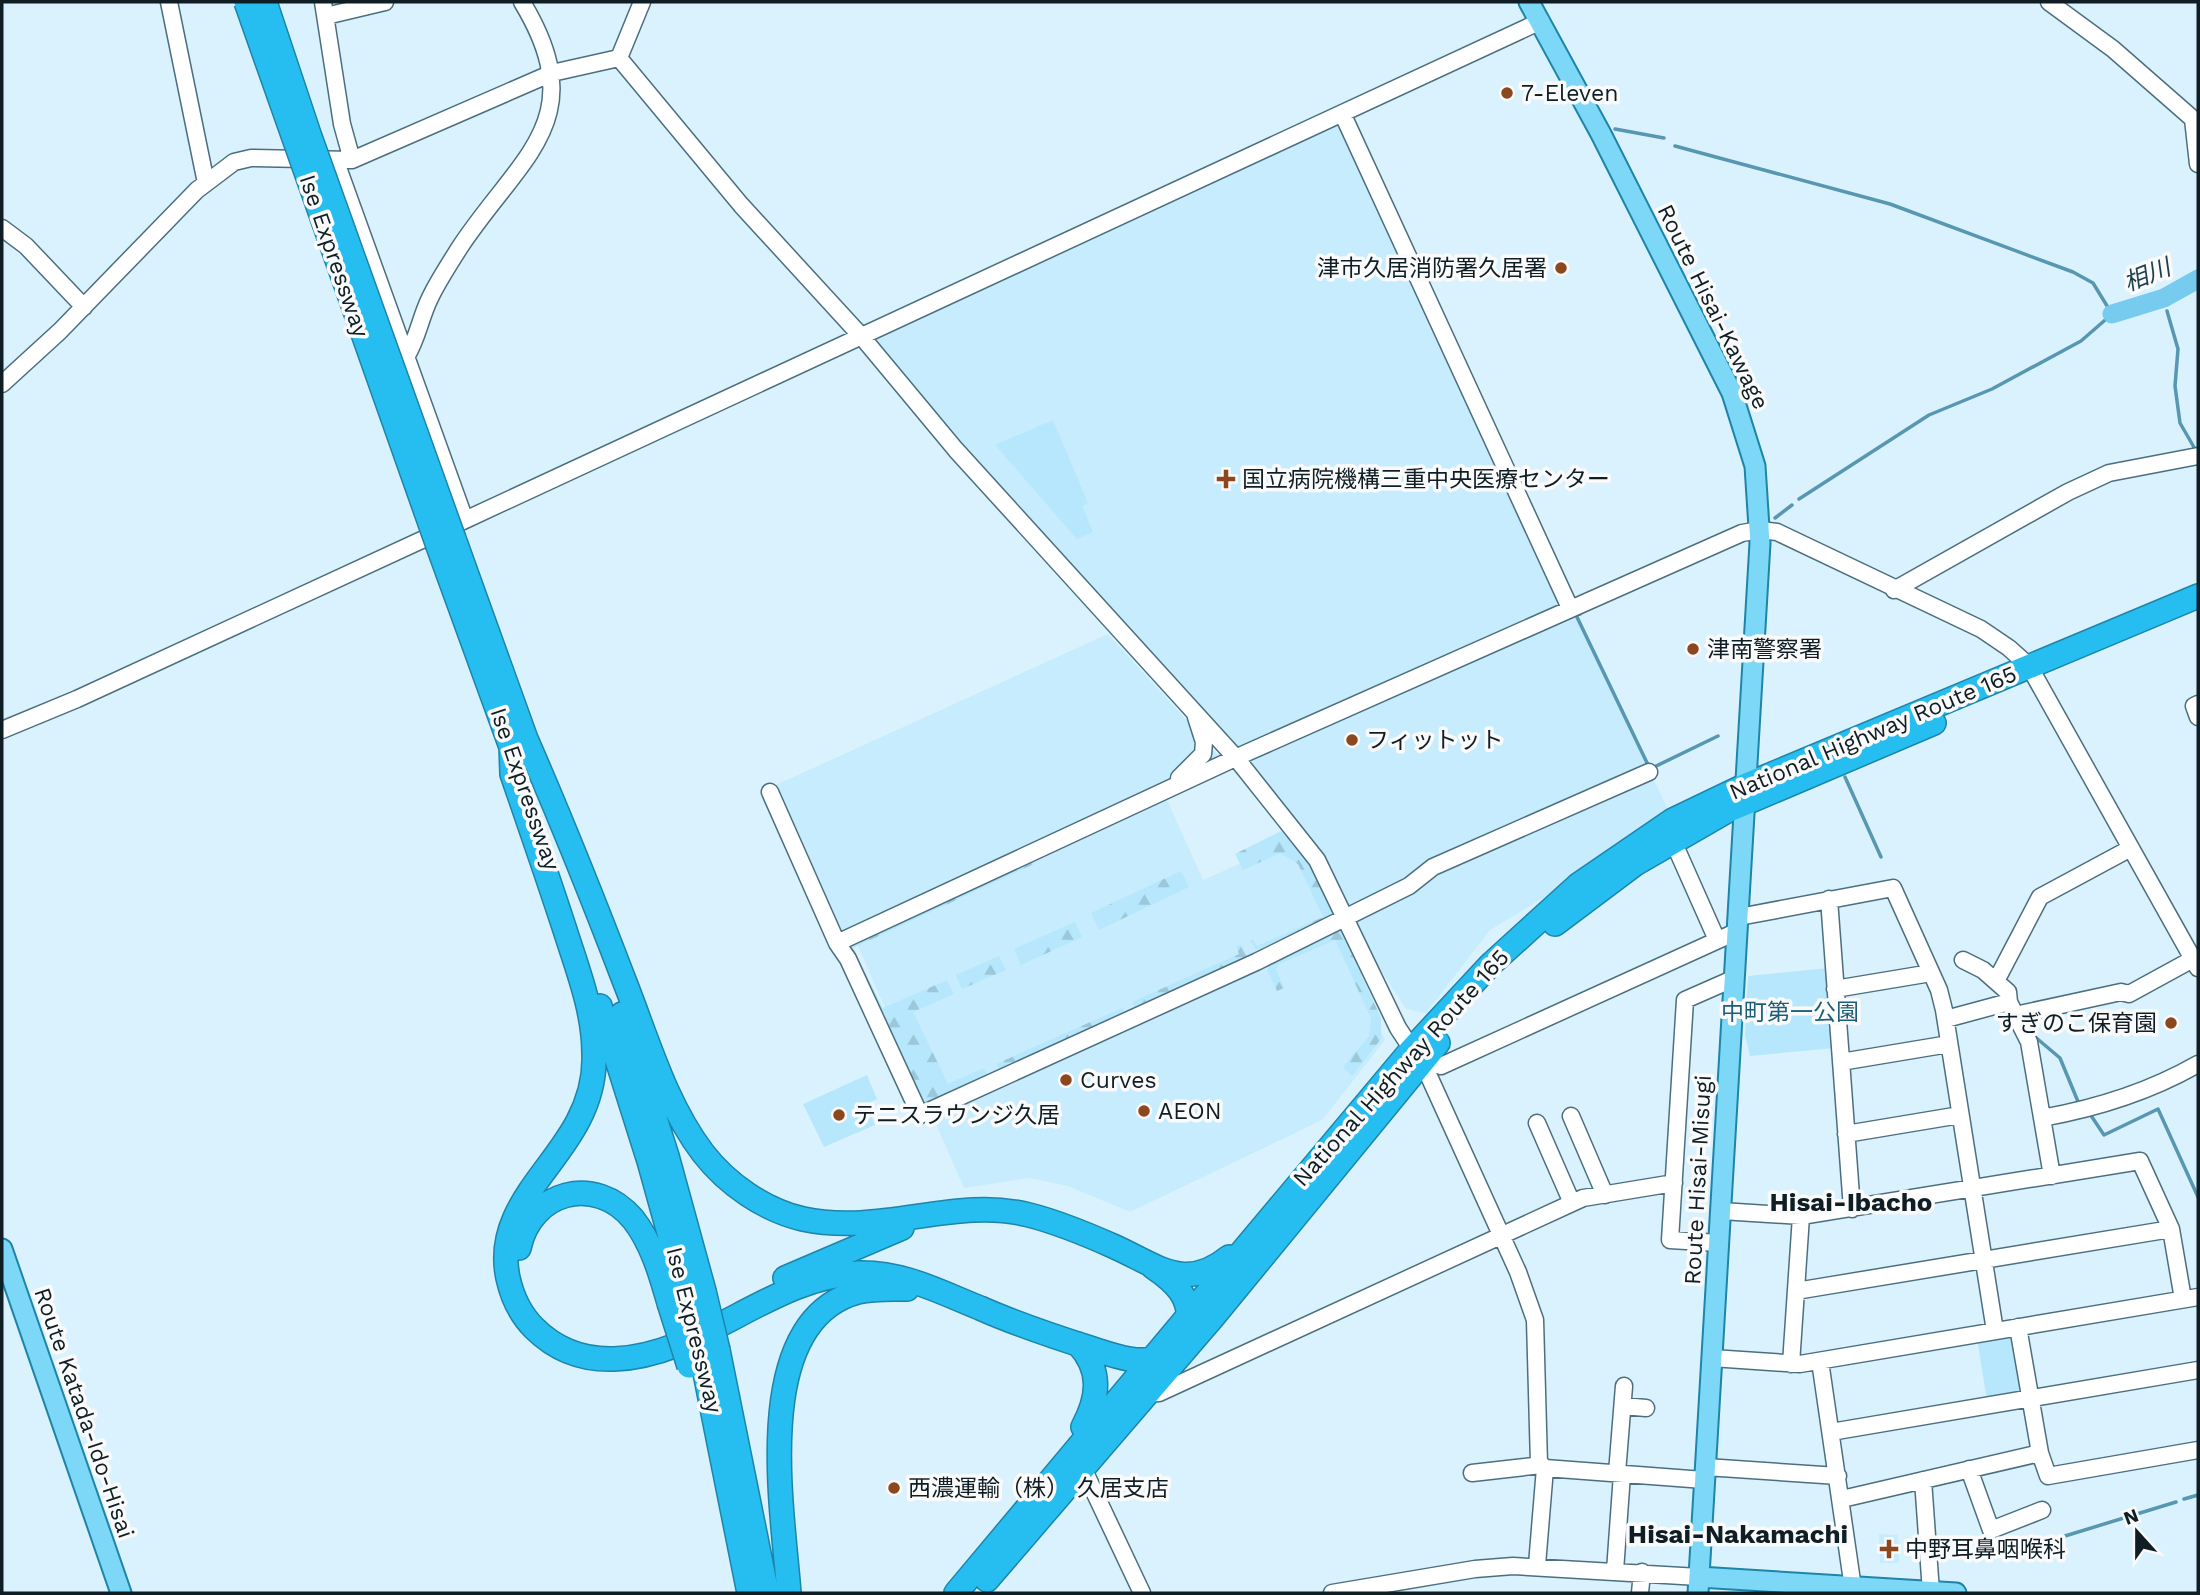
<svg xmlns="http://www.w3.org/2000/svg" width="2200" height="1595" font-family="'Work Sans','Noto Sans JP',sans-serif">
<defs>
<pattern id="forest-firs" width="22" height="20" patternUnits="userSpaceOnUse" patternTransform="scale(1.75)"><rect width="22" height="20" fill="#b7e7fd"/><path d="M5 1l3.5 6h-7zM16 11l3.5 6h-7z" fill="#9cc6d9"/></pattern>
</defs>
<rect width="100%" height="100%" fill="#daf2fd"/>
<!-- built -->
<path fill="#c6ecfd" d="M1343,115L1494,446L1673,820L1490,930L1426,1013L1406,1009L1347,917L1317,860L862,337Z
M1108,634L1219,756L842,933L776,785Z
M1167,800L1203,880L1287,843L1295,852L1385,1040L1322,1120L1130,1212L1068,1186L1029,1178L964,1188L857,944Z
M1879,1534L1898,1535L1899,1563H1880Z"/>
<!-- green -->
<path fill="#b7e7fd" d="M1053,420L1088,503L1082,506L1093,532L1077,539L995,445Z
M1829,968L1835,1048L1750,1056L1745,1035L1748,976Z
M867,1075L877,1099L867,1104L875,1125L824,1147L803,1104Z
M2015,1335L2024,1391L2022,1395L1987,1401L1977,1338Z"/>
<!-- forest -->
<path fill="url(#forest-firs)" d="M1281,831L1309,862L1335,916L1256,950L1250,941L1253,939L1257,946L1323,917L1298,864L1280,853L1243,870L1235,854Z
M1031,856L1034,864L853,948L883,1008L947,980L954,994L913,1012L948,1084L984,1068L987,1074L919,1105L842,943Z
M1181,871L1189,887L1099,930L1091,913Z
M1075,922L1082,937L1021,965L1014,949Z
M1341,930L1381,1018V1039L1352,1076L1343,1067L1369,1036L1371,1018L1335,940L1279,964L1276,970L1284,988L1277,991L1267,970L1269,961Z
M1241,945L1247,956L1134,1007L1132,1002L1239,954L1236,946Z
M999,956L1006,970L962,989L956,975Z
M1122,1008L1124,1012L999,1069L996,1064Z"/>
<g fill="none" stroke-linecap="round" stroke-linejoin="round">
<!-- stream -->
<path stroke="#5797b2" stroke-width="3.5" d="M1615,129L1664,138
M1675,146L1890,204L2073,272L2093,283L2112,314L2081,341L1992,389L1929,415L1799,499
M2164,298V300
M2167,311L2178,349L2175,386L2180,423L2195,449
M1775,518L1792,505
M1580,614L1576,615L1650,769L1718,736
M1845,777L1881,857
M2034,1036L2060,1058L2079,1104
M2090,1114L2104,1135L2158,1109L2198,1197
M2184,1499L2198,1495
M2065,1536L2176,1502"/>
<!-- river -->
<path stroke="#76cbef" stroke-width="19" d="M2112,314L2164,298L2198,279"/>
<defs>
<path id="minor" d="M169,2L206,183
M323,2L342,124L352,160
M2049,2L2113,49L2193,119L2198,164
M326,16L385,2
M619,58L741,205L862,337L956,450L1236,758L1317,860L1398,1028L1427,1072L1518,1272L1535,1320L1539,1464L1545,1468L1704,1480
M619,58L642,2
M1343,115L1570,608
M336,162L465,520
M2,228L26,246L84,307
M406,357C418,338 420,318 430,298C438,281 450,263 460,247C521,155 593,120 522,2
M2,384L60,331L197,190L234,162L251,158L352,160L552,73L619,58
M1894,590L2068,492L2109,473L2198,456
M2198,704L2194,706L2198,717
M2,730L77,699L465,520L1541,21
M1179,778L1203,754L1204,742L1196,717
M770,792L837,943L848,959L920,1115L1256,962L1409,886L1433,867L1649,772
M1673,841L1717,940
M1829,899L1852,1209
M1739,917L1893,888L1939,990L1944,1010L1995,1331
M837,943L1244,754L1742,533L1760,530L1777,532L1981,629L2009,648L2029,666L2198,968
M1963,960L1983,970L2008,992L2009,1002L2029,1042L2052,1176
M1996,981L2040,897L2131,848
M1835,989L1931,973
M2015,1015L2121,992L2129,994L2193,959
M1946,1019L2009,1002
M1841,1062L1949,1044
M1441,1066L1738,931
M1571,1116L1605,1195
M2042,1118C2098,1108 2149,1092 2198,1064
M1537,1123L1572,1203
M1846,1134L1960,1115
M1721,1211L1801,1216L2140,1161L2171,1229L2183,1299
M1719,1243L1670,1240L1685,1000L1735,978
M1796,1291L2171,1229
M2018,1327L2040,1453L2048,1476L2198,1450
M1712,1358L1800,1364L2198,1297
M1820,1361L1853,1588
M1791,1364L1801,1216
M1146,1394L1159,1393L1583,1198L1674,1183
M1623,1406L1646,1408
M1831,1432L2198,1370
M1082,1466L1142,1593
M1706,1467L1838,1476
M1969,1469L1991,1530L2042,1510
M1472,1473L1542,1465
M1617,1473L1624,1386
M1923,1480L1931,1592
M1842,1499L2040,1453
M1537,1565L1545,1468
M1615,1571L1622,1474
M1332,1593L1475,1569L1513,1566L1699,1577
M1640,1593L1642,1572"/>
<path id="major" d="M1529,2L1601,134L1732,393L1755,466L1760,543L1698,1593
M2,1249L121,1593
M1699,1577L1956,1593"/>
<path id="highway" d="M454,539L531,753
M438,546L515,758
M526,739C561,819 593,899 624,980C647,1038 665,1103 703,1153C727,1184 764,1210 803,1219C882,1236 956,1196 1029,1215C1057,1222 1086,1234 1113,1246C1156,1265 1185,1293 1229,1257
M511,745L512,774C530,826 548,878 565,930C578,971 594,1011 594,1054C595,1077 589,1100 578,1121C551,1173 494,1213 508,1278C512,1296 520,1314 534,1328C556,1350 583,1360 614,1359C702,1356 770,1277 859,1273C903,1272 940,1292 980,1308C1016,1324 1055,1337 1093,1349C1115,1356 1139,1365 1161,1357
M1555,924L1635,864L1727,811L1934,723
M600,1006L649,1161L687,1298
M622,1014L667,1156L704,1291
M519,1248C531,1191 595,1174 633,1219C652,1243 661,1275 669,1303
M1153,1267C1175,1282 1192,1297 1188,1326
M785,1278L902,1228
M1078,1344C1102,1370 1099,1397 1083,1427
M718,1350L767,1593
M702,1358L749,1593
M987,1580L1214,1316L1438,1043
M789,1593C783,1510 749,1321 858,1292C874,1288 891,1289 907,1289
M956,1593L1412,1049L1490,965L1578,885L1673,820L1746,785L2198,596"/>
</defs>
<!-- minor casing -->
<use href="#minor" stroke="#4b6f7f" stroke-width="19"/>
<!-- major casing -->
<use href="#major" stroke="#1e85a9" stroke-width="23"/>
<!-- highway casing -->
<use href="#highway" stroke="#1e85a9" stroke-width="26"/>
<!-- minor -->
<use href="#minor" stroke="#fff" stroke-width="16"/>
<!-- major -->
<use href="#major" stroke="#7dd7f7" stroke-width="19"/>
<!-- highway -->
<use href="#highway" stroke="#26bdf1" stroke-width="23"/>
<defs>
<path id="highway-bridge" d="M246,2L438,546
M265,2L310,137L454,539
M704,1291L718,1350
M687,1298L702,1358
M669,1303L689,1366"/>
</defs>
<!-- highway-bridge casing -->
<use href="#highway-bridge" stroke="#1e85a9" stroke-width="26" stroke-linecap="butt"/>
<!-- highway-bridge -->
<use href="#highway-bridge" stroke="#26bdf1" stroke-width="23"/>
</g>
<!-- markers -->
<g fill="#8d471f" stroke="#fafafa" stroke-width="2.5">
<circle cx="1507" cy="93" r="7"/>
<circle cx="1561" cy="268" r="7"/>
<path d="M1222.5 468.5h7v7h7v7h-7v7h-7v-7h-7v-7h7z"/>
<circle cx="1693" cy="649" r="7"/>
<circle cx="1352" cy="740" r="7"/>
<circle cx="2171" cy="1023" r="7"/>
<circle cx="1066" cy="1080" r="7"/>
<circle cx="1144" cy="1111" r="7"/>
<circle cx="839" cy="1115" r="7"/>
<circle cx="894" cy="1488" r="7"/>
<path d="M1885.5 1538.5h7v7h7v7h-7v7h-7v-7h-7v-7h7z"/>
</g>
<g text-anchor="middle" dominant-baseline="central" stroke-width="7" stroke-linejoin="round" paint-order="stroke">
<!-- poi labels -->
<g font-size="23" fill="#0f1e24" stroke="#fafafa" text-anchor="start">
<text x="1521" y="93">7-Eleven</text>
<text x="1547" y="268" text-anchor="end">津市久居消防署久居署</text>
<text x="1242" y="479">国立病院機構三重中央医療センター</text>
<text x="1707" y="649">津南警察署</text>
<text x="1366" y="740">フィットット</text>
<text x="2157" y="1023" text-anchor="end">すぎのこ保育園</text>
<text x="1080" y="1080">Curves</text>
<text x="1158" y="1111">AEON</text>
<text x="853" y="1115">テニスラウンジ久居</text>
<text x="908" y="1488">西濃運輸（株） 久居支店</text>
<text x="1905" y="1549">中野耳鼻咽喉科</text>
</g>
<!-- street labels -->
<g font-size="23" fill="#0f1e24" stroke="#fafafa">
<text transform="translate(334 256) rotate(71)">Ise Expressway</text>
<text transform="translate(1713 307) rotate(64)">Route Hisai-Kawage</text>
<text transform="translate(1873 733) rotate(-23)">National Highway Route 165</text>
<text transform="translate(525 789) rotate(71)">Ise Expressway</text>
<text transform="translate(1401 1068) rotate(-48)">National Highway Route 165</text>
<text transform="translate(1698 1180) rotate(-87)">Route Hisai-Misugi</text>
<text transform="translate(694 1330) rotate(76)">Ise Expressway</text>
<text transform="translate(84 1413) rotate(71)">Route Katada-Ido-Hisai</text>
</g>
<!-- park labels -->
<g font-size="23" fill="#1c5e77" stroke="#fafafa">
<text x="1790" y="1012">中町第一公園</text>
</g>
<!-- water labels -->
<g font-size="24" font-style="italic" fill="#1b4150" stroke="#fafafa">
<text transform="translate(2147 275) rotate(-22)">相川</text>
</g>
<!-- quarter labels -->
<g font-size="26" font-weight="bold" fill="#0f1e24" stroke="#fafafa">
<text x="1851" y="1202">Hisai-Ibacho</text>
<text x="1738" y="1534">Hisai-Nakamachi</text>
</g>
</g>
<!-- border -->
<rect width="2200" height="1595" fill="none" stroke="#0f1e24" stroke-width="7"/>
<!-- north arrow -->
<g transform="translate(2137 1532) rotate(339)" stroke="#fafafa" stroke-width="5" paint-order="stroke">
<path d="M0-5L12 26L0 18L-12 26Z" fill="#0f1e24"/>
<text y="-10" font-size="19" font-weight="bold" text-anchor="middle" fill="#0f1e24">N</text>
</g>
</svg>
